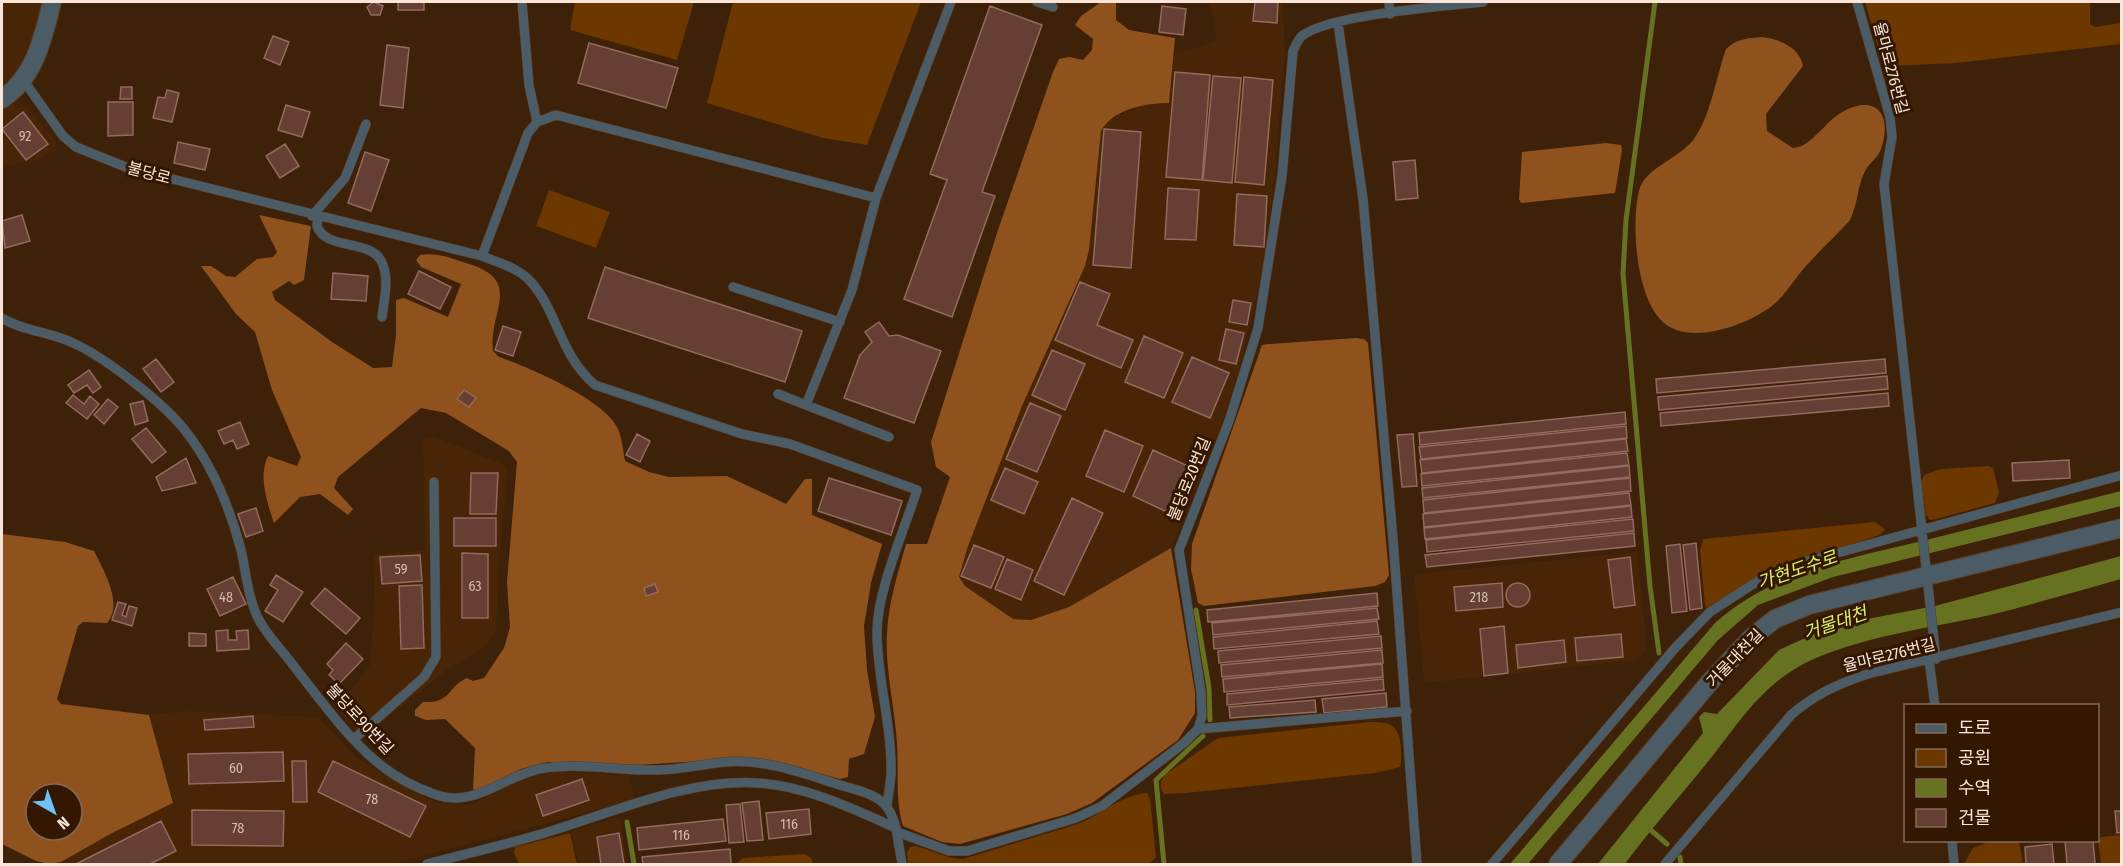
<svg xmlns="http://www.w3.org/2000/svg" width="2123" height="866" font-family="'Fira Sans Condensed','Noto Sans KR',sans-serif">
<rect width="100%" height="100%" fill="#3e2109"/>
<!-- built -->
<path fill="#472506" d="M2,2H45L37,32L19,72L2,87Z
M1210,2H1283L1285,54L1274,182L1263,267L1241,363L1222,424L1171,548L1069,607L1031,620L1013,619L965,586L959,577L960,568L1022,406L1085,266L1089,250L1101,131L1105,122L1144,104L1169,102L1174,54L1217,41Z
M13,104L22,105L31,111L58,145L40,160L6,166L2,161V108Z
M433,436L505,465L508,471L499,561L496,630L485,646L444,672L363,738L335,706L363,676L370,664L375,593L374,555L425,550L423,439Z
M1637,552L1647,648L1638,660L1424,683L1414,574Z
M184,711L318,717L356,757L404,787L438,803L471,804L526,777L558,772L629,775L635,800L392,864H58L112,833L173,803L149,715Z
M620,817L627,864H579L571,831Z"/>
<!-- green -->
<path fill="#6d3700" d="M575,2H694L677,60L570,30Z
M733,2H921L867,145L823,138L707,103Z
M1865,2H2090V24L2095,27L2121,23V44L1957,63L1890,66L1881,57Z
M549,190L610,212L596,248L536,226Z
M1988,466L1993,468L1999,492L1995,503L1936,519L1930,520L1926,515L1921,482L1924,475L1941,469Z
M1875,522L1885,529L1880,535L1760,574L1712,605L1707,608L1705,605L1700,551L1703,539Z
M1370,722C1391,722 1399,725 1401,747C1401,754 1402,760 1400,767L1375,773L1186,793L1164,794C1159,787 1160,780 1166,774L1218,738Z
M1147,793L1150,799L1156,857L1149,864H908L907,853L910,847L916,846L952,858L963,859L1078,824C1102,814 1121,795 1147,793Z
M570,833L577,864H519L514,853L515,847Z
M2121,835V864H2101L2098,840L2102,837Z
M1990,841H2019L2023,864H1964L1973,848Z
M805,854L811,858L814,864H736L743,858Z"/>
<!-- forest -->
<path fill="#90521c" fill-rule="evenodd" d="M1101,2H1116V20L1129,30L1175,38L1169,103C1146,103 1113,109 1101,131L1089,250L1085,266L1022,406L967,549L959,577L965,586L1013,619L1031,620L1069,607L1171,548L1195,692V713L1178,740L1092,803L1067,814L960,844L942,842L903,826C895,800 899,772 897,744C895,707 885,671 887,634C888,604 898,573 906,544H927L950,477L936,467L931,442L998,230L1053,72L1059,59L1069,57L1083,60L1092,50L1093,39L1075,25L1081,16Z
M1762,37C1779,39 1800,47 1803,66L1766,114L1767,131L1793,148L1802,146C1818,137 1828,119 1844,111C1879,93 1892,118 1881,149C1878,158 1869,163 1865,171C1857,187 1858,204 1850,220C1836,236 1820,250 1806,266C1793,280 1783,300 1766,310C1741,327 1684,347 1660,319C1636,293 1631,224 1639,191C1644,168 1679,159 1694,139C1711,115 1716,77 1726,49C1736,39 1748,38 1762,37Z
M1606,143L1621,145L1622,150L1615,193L1521,203L1519,199L1522,152Z
M259,215L311,226L304,280L294,285L289,281L272,292L275,300L332,342L373,368L392,367L396,335V300L404,298L448,317L461,284L421,267L416,260L420,255C436,252 451,258 466,263C525,280 488,311 493,351L499,357C528,367 606,400 618,429C622,438 623,450 625,461L649,472L669,477L727,476L786,504L805,479H812V515L882,544L871,583L864,626L867,670L875,717L864,754L849,759L848,777L840,779L779,762L748,758L638,765L548,762L521,769L481,789L473,790L475,748L445,719L426,720L415,716V710L423,702C452,703 446,688 467,678L473,681L484,678L504,648L510,627L507,582L517,462L509,451L446,413L421,408L338,477L334,488L353,509L348,515L320,494L300,497L274,523C267,502 258,477 268,456L297,466L301,457L272,390L255,332L236,314L201,266H211L226,276L235,277L257,259L273,257L277,252Z
M1356,338L1364,339L1368,343L1389,575L1385,582L1375,586L1204,606L1198,603L1191,569L1192,544L1262,345L1269,344Z
M2,534L65,542L94,551C103,569 124,604 107,623L83,622L78,626L57,699L61,704L149,715L173,803L112,833L61,862L49,864L36,861L2,844ZM36,794H72V830H36Z"/>
<!-- water -->
<path fill="#667220" d="M2121,491V506L1833,577L1758,605L1718,640L1528,864H1510L1715,623C1776,569 1854,558 1930,539C1994,523 2058,507 2121,491Z
M2121,556V579C2078,591 2034,604 1990,615C1931,628 1840,639 1790,672C1753,696 1730,736 1702,769C1676,801 1649,831 1625,864H1598L1703,733L1699,717L1704,712L1717,714L1779,650L1814,634L1867,619L1935,606Z"/>
<g fill="none" stroke-linecap="round" stroke-linejoin="round">
<!-- stream -->
<path stroke="#667220" stroke-width="5" d="M1655,2L1626,220L1623,274L1650,586L1659,653
M1196,610L1209,688L1210,720
M627,822L634,864
M1646,826L1667,844
M1680,857L1681,864
M1164,864L1156,780L1203,736"/>
</g>
<!-- building -->
<path fill="#653f33" stroke="#936a5d" stroke-width="1.5" d="M374,2L383,6L380,15H371L367,7Z
M398,2H424V10H398Z
M1255,2H1278L1277,23L1253,21Z
M990,6L1042,25L982,192L995,196L952,317L904,299L947,180L930,174Z
M1162,6L1186,9L1183,35L1159,32Z
M273,36L289,42L280,65L264,58Z
M589,43L678,68L666,108L578,83Z
M387,45L409,48L403,108L380,105Z
M1175,72L1210,75L1202,180L1166,177Z
M1213,76L1241,78L1232,183L1203,180Z
M1244,77L1273,80L1264,185L1235,182Z
M121,87H132V99H120Z
M167,90L179,93L172,122L153,118L158,97L165,98Z
M108,102H133V135L108,136Z
M286,105L310,112L302,137L278,130Z
M23,112L48,144L26,160L2,129Z
M1104,129L1141,132L1131,268L1093,265Z
M178,142L210,149L205,170L174,163Z
M285,144L299,166L280,178L266,156Z
M365,152L389,160L371,211L348,203Z
M1415,160L1418,198L1396,200L1393,162Z
M1168,188L1199,190L1196,240L1165,239Z
M1237,194L1267,196L1264,247L1234,245Z
M22,215L30,241L5,248L2,221Z
M605,267L802,331L785,382L588,318Z
M419,271L451,287L440,309L408,294Z
M333,273L368,276L366,301L331,299Z
M1080,282L1110,294L1097,325L1133,340L1121,368L1055,340Z
M1233,300L1251,303L1247,325L1229,322Z
M879,322L889,336L898,335L941,351L914,423L844,398L860,355L872,342L865,332Z
M503,326L521,332L513,356L495,350Z
M1226,329L1244,333L1236,364L1219,360Z
M1144,336L1183,353L1164,398L1125,382Z
M1052,350L1085,364L1065,410L1032,395Z
M1192,357L1229,373L1210,418L1172,402Z
M156,359L174,382L161,392L143,369Z
M1885,359L1886,373L1657,393L1656,379Z
M89,370L101,387L93,393L87,385L74,393L68,385Z
M1887,376L1888,389L1659,410L1658,397Z
M464,390L476,398L469,407L457,399Z
M1888,393L1889,406L1661,426L1660,413Z
M73,395L84,404L90,396L99,404L87,419L66,403Z
M108,399L118,407L104,424L94,415Z
M143,401L148,421L135,425L130,404Z
M1030,403L1061,416L1037,472L1006,459Z
M1625,412L1626,424L1420,445L1419,433Z
M240,422L249,444L237,449L233,440L224,444L218,431Z
M1626,426L1627,438L1421,459L1419,447Z
M146,428L166,452L152,463L132,439Z
M1105,430L1143,446L1124,492L1086,476Z
M637,434L650,441L640,462L626,455Z
M1413,434L1417,486L1402,487L1397,435Z
M1626,439L1628,451L1422,473L1420,460Z
M1153,450L1188,466L1167,512L1133,496Z
M1627,453L1629,465L1422,486L1421,474Z
M186,458L196,483L162,491L156,477Z
M2069,460L2070,478L2013,481L2012,463Z
M1629,466L1630,477L1423,498L1422,488Z
M1005,468L1038,482L1024,514L991,500Z
M471,473H498L496,514H470Z
M829,478L902,501L891,535L818,511Z
M1630,478L1631,491L1424,513L1423,500Z
M1629,493L1631,505L1424,527L1423,514Z
M1072,498L1103,513L1064,595L1034,581Z
M1631,506L1632,517L1425,539L1424,528Z
M256,508L263,531L246,537L238,514Z
M454,518H496V546H454Z
M1633,519L1634,531L1427,552L1426,540Z
M1634,533L1635,546L1427,567L1425,555Z
M1696,543L1702,608L1690,610L1683,545Z
M1680,544L1687,611L1672,613L1666,546Z
M974,545L1004,557L991,588L961,576Z
M462,553L488,554V618H462Z
M420,555L422,581L382,584L380,557Z
M1630,557L1635,605L1614,608L1608,560Z
M1007,559L1033,570L1021,600L995,589Z
M276,575L303,592L283,622L265,611L278,590L270,585Z
M233,577L246,604L220,616L207,589Z
M1506 595a12 12 0 1 1 24 0a12 12 0 1 1-24 0Z
M1502,583L1503,607L1456,611L1454,587Z
M655,584L658,592L646,596L644,588Z
M422,585L424,648L401,649L399,586Z
M325,588L360,618L346,634L311,604Z
M1377,593L1378,606L1208,622L1207,610Z
M118,602L126,604L122,615L126,617L129,606L137,608L132,626L112,620Z
M1377,608L1379,619L1213,635L1212,623Z
M1377,621L1379,634L1214,649L1213,637Z
M1504,626L1508,673L1484,676L1480,629Z
M228,630V640H237L236,631L248,630L249,649L217,651L216,631Z
M189,633L206,634V646H189Z
M1621,634L1623,657L1577,661L1575,638Z
M1381,636L1382,648L1219,663L1218,651Z
M1564,640L1566,662L1518,668L1516,645Z
M346,643L363,659L339,684L329,675L333,670L327,664Z
M1382,650L1383,663L1222,677L1221,665Z
M1382,664L1383,677L1224,692L1223,679Z
M1383,679L1384,690L1227,705V694Z
M1386,693L1387,707L1324,713L1322,699Z
M1315,700L1316,712L1230,718L1229,707Z
M253,716L254,727L205,730L204,720Z
M283,752L284,781L189,784L188,754Z
M292,761H306L307,802H293Z
M333,761L426,806L410,837L318,792Z
M582,779L589,800L543,816L536,795Z
M759,801L763,840L747,841L742,803Z
M740,804L744,842L729,843L726,805Z
M809,809L811,834L769,839L766,813Z
M192,810L284,811L283,846L192,845Z
M2115,811H2122V832L2117,833Z
M723,819L726,841L639,850L637,828Z
M161,821L176,851L150,864H76Z
M619,833L624,864H601L597,837Z
M2065,840H2093L2095,864H2067Z
M2052,844L2054,864H2026L2025,847Z
M730,849L731,864H643L642,857Z"/>
<g fill="none" stroke-linecap="round" stroke-linejoin="round">
<defs>
<path id="lane" d="M522,2L529,85L537,122
M1037,2L1053,7
M1389,2L1390,14
M1857,2L1890,117L1892,137L1884,184L1936,659
M1338,23L1363,199L1393,539L1417,864
M24,81L63,136L76,147L128,168L482,256C499,263 519,268 531,282C559,314 559,354 595,385L742,434L790,444L917,490C904,531 877,591 877,632C877,678 891,721 891,766C892,779 888,793 887,807
M312,216L345,178L366,124
M318,217L317,226C326,252 374,237 383,265C389,281 384,301 382,317
M482,256L528,133L537,122L556,115L876,198
M733,287L840,322
M2,318C22,331 51,332 73,343C105,357 162,402 184,429C211,463 230,508 241,550C246,572 248,598 258,618C266,634 279,647 290,661C315,693 350,742 382,766C397,778 417,788 434,794C474,809 502,777 539,769C577,762 618,771 656,770C679,770 702,764 726,762C766,759 802,773 840,785C852,789 867,791 878,799C889,806 893,817 896,828
M778,394L806,405
M889,437L806,405L852,290L876,198L951,2
M1929,660L1935,706
M1198,729L1407,711
M354,739L424,677L436,657L434,482
M897,832L949,851H967L1076,818L1102,806L1184,743L1198,729L1202,716L1201,692L1179,550L1229,421L1258,328L1282,176L1293,51C1295,47 1298,39 1302,36C1327,15 1447,6 1483,2
M1952,840L1954,864
M427,864C468,853 510,844 551,831C614,812 691,778 758,783C806,786 853,809 896,828L902,864
M1492,864L1675,648L1710,612L1764,577L1808,561L2122,475
M1665,864L1791,715C1815,694 1838,684 1868,674L2122,612"/>
<path id="street" d="M2,99C35,77 43,38 52,2
M1558,864L1709,683L1751,638L1775,619L1809,605L2122,528"/>
</defs>
<!-- lane casing -->
<use href="#lane" stroke="#583d26" stroke-width="10"/>
<!-- street casing -->
<use href="#street" stroke="#583d26" stroke-width="20"/>
<!-- lane -->
<use href="#lane" stroke="#4c5c66" stroke-width="9"/>
<!-- street -->
<use href="#street" stroke="#4c5c66" stroke-width="18"/>
</g>
<g text-anchor="middle" dominant-baseline="central" stroke-width="6" stroke-linejoin="round" paint-order="stroke">
<!-- number labels -->
<g font-size="14" fill="#d4bcaf">
<text x="25" y="136">92</text>
<text x="401" y="569">59</text>
<text x="475" y="586">63</text>
<text x="226" y="597">48</text>
<text x="1479" y="597">218</text>
<text x="236" y="768">60</text>
<text x="372" y="799">78</text>
<text x="789" y="824">116</text>
<text x="238" y="828">78</text>
<text x="681" y="835">116</text>
</g>
<!-- street labels -->
<g font-size="16" fill="#f9e6d8" stroke="#331701">
<text transform="translate(1891 68) rotate(75)">율마로276번길</text>
<text transform="translate(149 173) rotate(15)">불당로</text>
<text transform="translate(1189 479) rotate(-68)">불당로20번길</text>
<text transform="translate(1889 655) rotate(-14)">율마로276번길</text>
<text transform="translate(1735 658) rotate(-46)">거물대천길</text>
<text transform="translate(360 719) rotate(47)">불당로90번길</text>
</g>
<!-- water labels -->
<g font-size="18" font-style="italic" fill="#daf068" stroke="#331701">
<text transform="translate(1797 570) rotate(-19)">가현도수로</text>
<text transform="translate(1835 623) rotate(-19)">거물대천</text>
</g>
</g>
<!-- border -->
<rect width="2123" height="866" fill="none" stroke="#f9e6d8" stroke-width="6"/>
<!-- legend -->
<rect x="1904" y="704" width="195" height="138" fill="#331701" stroke="#826a57" stroke-width="1.5"/>
<rect x="1916" y="724" width="30" height="9" fill="#4c5c66" stroke="#826a57" stroke-width="1.5"/>
<text x="1958" y="734" font-size="18" fill="#f9e6d8">도로</text>
<rect x="1916" y="749" width="30" height="18" fill="#6d3700" stroke="#826a57" stroke-width="1.5"/>
<text x="1958" y="764" font-size="18" fill="#f9e6d8">공원</text>
<rect x="1916" y="779" width="30" height="18" fill="#667220" stroke="#826a57" stroke-width="1.5"/>
<text x="1958" y="794" font-size="18" fill="#f9e6d8">수역</text>
<rect x="1916" y="809" width="30" height="18" fill="#653f33" stroke="#826a57" stroke-width="1.5"/>
<text x="1958" y="824" font-size="18" fill="#f9e6d8">건물</text>
<!-- north arrow -->
<g transform="translate(54 812) rotate(140)"><circle r="28" fill="#331701" stroke="#826a57" stroke-width="1.5"/>
<path d="M0-4.5L10 22L0 15L-10 22Z" fill="#70c2f4"/>
<text y="-9" font-size="16" font-weight="bold" text-anchor="middle" fill="#f9e6d8">N</text>
</g>
</svg>
